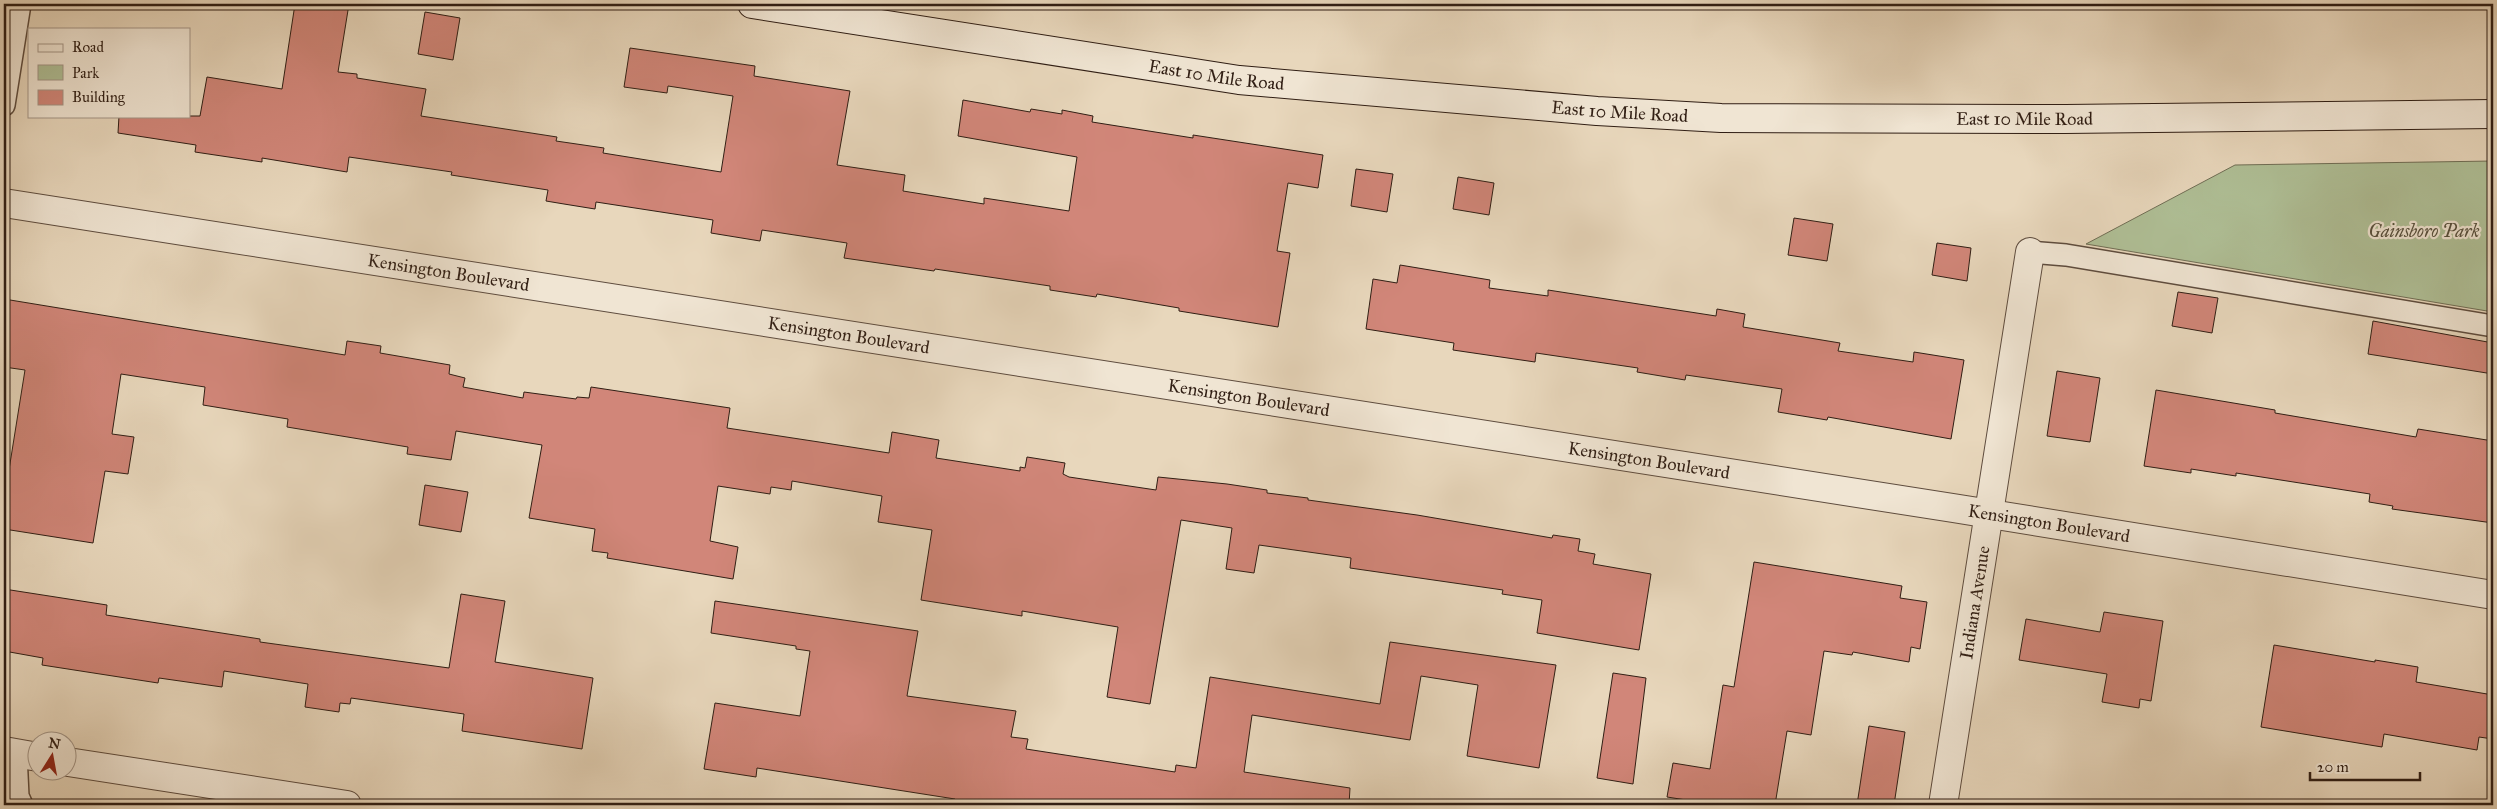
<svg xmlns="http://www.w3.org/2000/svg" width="2497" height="809" font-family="'IM FELL Great Primer',serif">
<rect width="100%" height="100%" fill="#e8d7bc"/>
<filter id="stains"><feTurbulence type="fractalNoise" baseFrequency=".004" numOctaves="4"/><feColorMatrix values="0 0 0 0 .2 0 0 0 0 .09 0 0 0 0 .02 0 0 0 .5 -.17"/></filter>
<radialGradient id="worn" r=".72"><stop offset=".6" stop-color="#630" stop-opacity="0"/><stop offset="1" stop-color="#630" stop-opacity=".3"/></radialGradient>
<!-- green -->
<path fill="#afbf96" stroke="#706e55" d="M2493,161V312L2086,244L2235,165Z"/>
<!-- building -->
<path fill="#d18679" stroke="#301e14" d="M295,4H349L338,72L357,74V78L426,89L421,116L557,137L556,141L604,148L603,153L721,172L733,96L668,86L667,93L624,87L630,48L755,66L754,76L850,91L837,165L905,175L903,191L984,204V198L1069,211L1077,157L958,136L963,100L1030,112L1031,109L1062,114V110L1093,116L1092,122L1193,138V135L1323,155L1318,188L1288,183L1277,251L1290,253L1278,327L1179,311V308L1097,294L1096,297L1050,290V286L935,269L934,271L844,258L847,243L762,230L760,241L711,233L713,220L596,202L595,209L564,204L546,201L548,190L451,175L452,172L349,157L347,172L262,158V162L195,152L196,145L118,133L119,116H200L207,77L282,89Z
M425,12L460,18L453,60L418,54Z
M1356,169L1393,174L1387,212L1351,206Z
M1458,177L1494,183L1489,215L1453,209Z
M1794,218L1833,224L1827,261L1788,255Z
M1937,243L1971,248L1967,281L1932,275Z
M1400,265L1490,280L1489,288L1548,296V290L1716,316L1717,309L1745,314L1743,327L1840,343L1838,351L1913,362L1914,352L1964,360L1951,439L1828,417L1827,420L1778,412L1782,389L1686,375L1685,380L1637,372L1638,368L1536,353L1535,362L1453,350L1454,343L1366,329L1373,279L1397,283Z
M2178,292L2218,298L2212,333L2172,326Z
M4,299L345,355L347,341L381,346L380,353L450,365L449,374L465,378L463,387L523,398L524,392L576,399L577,397L589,398L591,387L730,408L727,428L819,442L889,453L892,432L939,440L936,458L1020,471V467L1025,468L1027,457L1065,463L1063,474L1069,477L1156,490L1158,477L1227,484L1267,490V493L1308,498V500L1417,515L1552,538L1553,535L1580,539L1578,551L1595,554L1593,564L1651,574L1639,650L1537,633L1542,600L1502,594L1503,590L1350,568L1351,558L1259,545L1254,573L1226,569L1232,528L1181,520L1150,704L1107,697L1118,627L1022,611V616L921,600L932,530L878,522L882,496L792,481L791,490L771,487L770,494L718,486L710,541L738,547L733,579L607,558L608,553L592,551L595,529L529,518L542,445L456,431L451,460L407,454L408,447L287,427L288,419L203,405L205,387L121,374L112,434L134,437L128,474L105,471L93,543L4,529V501L25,370L4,367Z
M2373,321L2493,343V374L2368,354Z
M2057,371L2100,378L2090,442L2047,436Z
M2156,390L2275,410V413L2416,437L2418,429L2493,441V523L2392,509L2393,506L2369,502L2370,494L2236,473V476L2191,469V473L2144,466Z
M425,485L468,492L461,532L419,525Z
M1754,562L1902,586L1900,598L1927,602L1920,649L1911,647L1909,662L1853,652L1852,655L1824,651L1811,735L1787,731L1775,805H1718L1667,797L1673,763L1710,769L1723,685L1734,687Z
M4,589L107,605L106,615L260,639V642L449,668L461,594L505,601L495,662L593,678L582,749L462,731L464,714L351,698L350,704L340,703L339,712L305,707L308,684L224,671L222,687L159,678L158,683L42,665L43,658L4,651Z
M715,601L918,631L907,696L1016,711L1011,737L1028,739L1026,749L1175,772L1176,765L1196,768L1210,677L1380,704L1390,642L1556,665L1539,768L1467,756L1478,685L1421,676L1410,740L1252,715L1244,772L1350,788L1349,805H954L955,799L757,768L756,777L704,769L715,703L800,716L810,651L796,649V646L711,633Z
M2104,612L2163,621L2151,701L2140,699L2139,708L2102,702L2107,674L2019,660L2026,619L2100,632Z
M2274,645L2375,662V660L2418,667L2416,682L2493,695V739L2479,737L2477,750L2384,734L2382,747L2261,727Z
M1613,673L1646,678L1633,784L1597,778Z
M1869,726L1905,732L1894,805H1857Z"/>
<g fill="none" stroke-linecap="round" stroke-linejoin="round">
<defs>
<path id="lane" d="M4,105L20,4
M2030,252L2066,255L2493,326
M16,754L18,796L22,805"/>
<g id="street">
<path id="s1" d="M4,203L1953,508L2493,595"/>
<path d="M4,751L38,757"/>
<path d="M68,762L347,805"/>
<path id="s2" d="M1943,805L2030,252"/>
</g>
<g id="secondary">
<path id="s3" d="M752,4L1239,80L1597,111L1721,118L2065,119L2493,114"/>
</g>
</defs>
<!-- lane casing -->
<use href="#lane" stroke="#5e4c3e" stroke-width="24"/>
<!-- street casing -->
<use href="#street" stroke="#5e4c3e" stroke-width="30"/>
<!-- secondary casing -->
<use href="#secondary" stroke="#301e14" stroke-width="30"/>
<!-- lane -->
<use href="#lane" stroke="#f0e5d3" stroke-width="21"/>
<!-- street -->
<use href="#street" stroke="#f0e5d3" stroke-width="28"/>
<!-- secondary -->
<use href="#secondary" stroke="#f0e5d3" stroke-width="28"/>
</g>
<g text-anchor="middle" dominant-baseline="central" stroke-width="4.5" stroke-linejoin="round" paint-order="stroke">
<!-- street labels -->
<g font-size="18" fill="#301e14" stroke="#f0e5d3">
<text stroke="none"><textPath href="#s3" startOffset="470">East 10 Mile Road</textPath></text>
<text stroke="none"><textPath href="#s3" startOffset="875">East 10 Mile Road</textPath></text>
<text stroke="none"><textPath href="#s3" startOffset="1280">East 10 Mile Road</textPath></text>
<text stroke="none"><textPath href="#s1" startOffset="450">Kensington Boulevard</textPath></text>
<text stroke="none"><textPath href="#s1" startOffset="855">Kensington Boulevard</textPath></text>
<text stroke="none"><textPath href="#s1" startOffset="1260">Kensington Boulevard</textPath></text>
<text stroke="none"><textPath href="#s1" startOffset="1665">Kensington Boulevard</textPath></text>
<text stroke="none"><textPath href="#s1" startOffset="2070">Kensington Boulevard</textPath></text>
<text stroke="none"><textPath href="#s2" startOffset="205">Indiana Avenue</textPath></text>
</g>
<!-- park labels -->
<g font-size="18" font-style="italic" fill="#564e3b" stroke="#f0e5d3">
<text x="2424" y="231">Gainsboro Park</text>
</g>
</g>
<!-- margin -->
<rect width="2497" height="809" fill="none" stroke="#e8d7bc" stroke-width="20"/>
<rect x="5" y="5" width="2487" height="799" fill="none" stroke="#301e14" stroke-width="2.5"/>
<rect x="10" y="10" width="2477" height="789" fill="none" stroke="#301e14"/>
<!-- legend -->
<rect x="28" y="28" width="162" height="90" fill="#f0e5d3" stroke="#a39587"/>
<rect x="38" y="44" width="25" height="8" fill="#f0e5d3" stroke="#a39587"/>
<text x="72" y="52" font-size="15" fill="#301e14">Road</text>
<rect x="38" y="65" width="25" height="15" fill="#afbf96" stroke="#a39587"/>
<text x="72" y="78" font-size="15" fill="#301e14">Park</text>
<rect x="38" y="90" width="25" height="15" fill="#d18679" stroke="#a39587"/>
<text x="72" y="102" font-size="15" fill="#301e14">Building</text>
<!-- north arrow -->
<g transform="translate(52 756) rotate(11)"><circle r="24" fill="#f0e5d3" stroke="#a39587"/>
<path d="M0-4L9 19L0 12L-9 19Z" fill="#8f2418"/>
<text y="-8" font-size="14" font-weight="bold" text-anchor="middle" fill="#301e14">N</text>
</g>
<!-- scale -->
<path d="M2310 772v8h110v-8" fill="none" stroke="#301e14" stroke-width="2.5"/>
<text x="2317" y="772" font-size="15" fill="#301e14" stroke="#f0e5d3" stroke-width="4" paint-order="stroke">20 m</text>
<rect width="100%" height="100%" filter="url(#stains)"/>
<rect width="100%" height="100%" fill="url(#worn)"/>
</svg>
